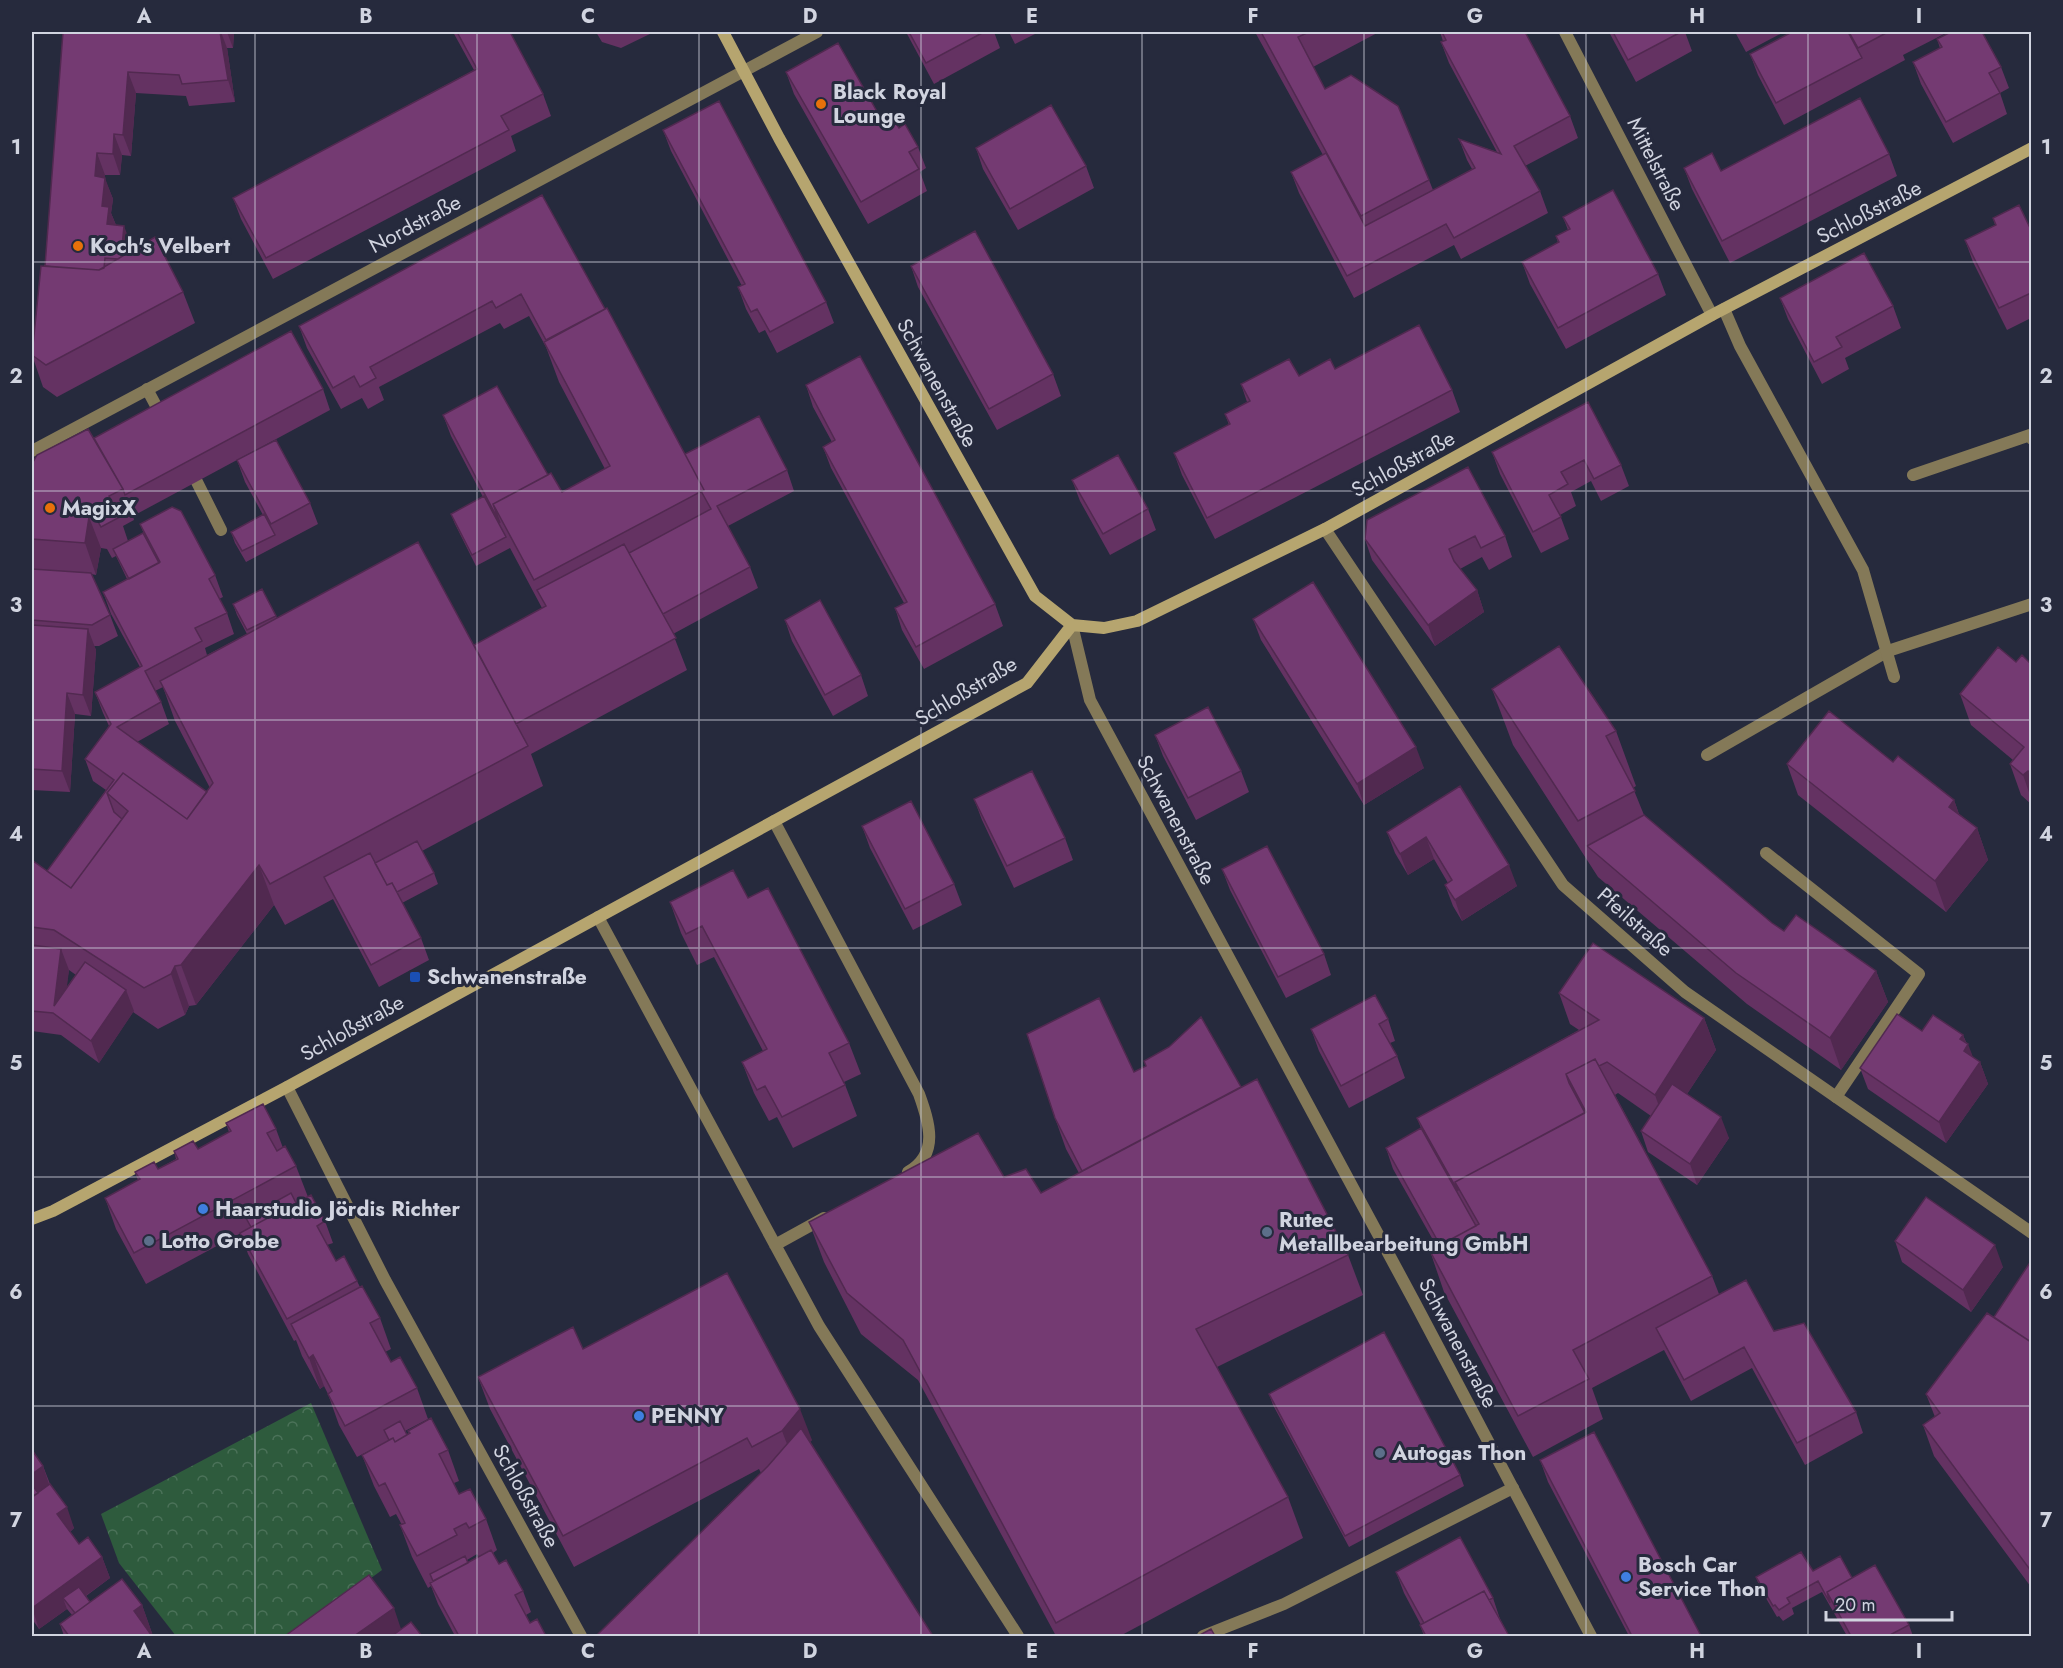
<svg xmlns="http://www.w3.org/2000/svg" width="2063" height="1668" font-family="Jost,sans-serif">
<defs>
<pattern id="park-crowns" width="20" height="18" patternUnits="userSpaceOnUse" patternTransform="scale(1.5)"><rect width="20" height="18" fill="#2e5b3d"/><path d="M2 6a3 3 0 1 1 6 0M12 15a3 3 0 1 1 6 0" fill="none" stroke="#4b7259"/></pattern>
</defs>
<rect width="100%" height="100%" fill="#262a3d"/>
<!-- park -->
<path fill="url(#park-crowns)" d="M311,1403L382,1570L292,1636H176L119,1563L101,1514Z"/>
<g fill="none" stroke-linecap="round" stroke-linejoin="round">
<!-- lane -->
<path stroke="#847958" stroke-width="12" d="M147,389L162,417
M1913,475L2030,435L2032,439
M197,482L221,530
M1707,755L1888,651L2032,604
M774,821L919,1094C929,1122 940,1154 908,1172
M1766,853L1919,974L1836,1097
M598,917L819,1326L1018,1636
M775,1245L824,1218
M1203,1636L1284,1604L1513,1488"/>
<!-- street -->
<path stroke="#847958" stroke-width="12" d="M1565,32L1712,315
M1724,309L1740,346L1863,570L1894,677
M32,451L817,32
M1325,529L1563,885L1685,992L2032,1233
M1072,625L1090,700L1414,1301L1591,1636
M287,1087L385,1280L581,1636"/>
<!-- secondary -->
<path stroke="#b6a56f" stroke-width="12" d="M723,32L779,138L1035,596L1072,625
M1072,625L1104,628L1137,621L1325,529L1712,315L2032,148
M32,1219L53,1211L287,1087L1027,683L1072,625"/>
</g>
<!-- wall -->
<path fill="#643262" fill-rule="evenodd" d="M63,32H234L233,48H227L235,102L189,106L186,96L136,93L131,156L122,155L120,175H105L104,177L113,199L111,213L116,225L132,247L131,251L183,292L195,323L57,397L43,387L32,355L45,266Z
M453,32H510L543,94L551,116L511,136L516,151L273,279L241,219L233,198L474,70Z
M596,32H654L621,48L602,42Z
M906,32H994L1000,48L934,84Z
M1009,32H1039L1015,44Z
M1255,32H1379L1313,67L1325,89L1429,180L1433,190L1472,169L1467,160L1459,139L1497,152L1449,63L1441,42L1443,41L1440,32H1525L1570,116L1578,138L1525,166L1540,191L1548,213L1461,259L1454,245L1354,298L1299,193L1291,172L1323,155Z
M1609,32H1685L1692,51L1636,82Z
M1735,32H1784L1746,52Z
M1792,32H1948L1903,55L1905,60L1784,125L1758,75L1750,54Z
M1937,39L2001,67L2009,88L2000,93L2007,114L1953,143L1921,84L1913,62L1940,48Z
M786,72L883,122L899,128L918,147L926,168L920,172L927,191L868,224L794,94Z
M663,130L826,302L834,323L777,353L765,330L759,333L746,309L738,287L742,286L671,151Z
M976,148L1086,166L1094,188L1018,230L983,169Z
M1889,154L1897,176L1730,263L1692,189L1684,168L1721,171Z
M542,195L685,454L787,470L794,491L728,526L750,567L758,588L673,634L687,670L531,754L543,786L422,851L434,873L438,884L402,903L421,938L429,960L379,987L333,899L285,925L274,905L196,1005L189,1006L185,1015L158,1029L133,1012L99,1063L61,1035L32,1031V876L47,871L106,790L93,781L85,759L109,726L103,713L95,692L140,667L111,614L103,592L127,579L116,556L112,558L107,549L101,548L96,575L91,574L110,615L118,636L99,646H94L96,650L91,716L75,714L70,792L32,790V464L94,438L323,389L330,410L133,516L134,520L123,526L128,541L144,534L140,524L215,575L223,597L219,599L227,613L234,634L205,648L207,655L247,634L237,615L233,604L276,616L277,618L474,645L542,608L510,548L476,566L455,524L451,514L483,497L451,436L443,415L548,475L562,492L605,469L559,382L546,347L529,316L504,329L500,323L379,387L384,400L368,409L362,398L341,409L307,348L299,326ZM163,687L175,721L210,788L207,792L137,742L169,724L161,702L155,691ZM69,970L76,975L66,988Z
M1563,217L1658,274L1666,295L1566,349L1530,284L1522,262L1558,243L1556,236L1568,230Z
M1993,218L2031,230V318L2007,330L1973,262L1965,240L1995,225Z
M911,266L1053,374L1061,396L997,430L918,287Z
M1780,298L1893,306L1901,328L1845,358L1849,369L1822,384L1788,319Z
M1335,369L1452,390L1460,412L1215,539L1182,475L1174,453L1229,425L1225,414L1247,402L1241,384L1299,376Z
M806,385L995,604L1003,626L924,669L902,630L895,608L904,603L831,468L823,447L832,442L813,407Z
M1588,402L1621,465L1629,486L1601,501L1591,481L1571,492L1576,506L1560,515L1569,539L1541,553L1500,474L1492,452Z
M237,460L310,503L318,524L246,562L235,543L231,532L263,515L245,482Z
M1072,480L1148,509L1156,530L1110,555L1080,501Z
M1367,520L1505,536L1512,557L1489,570L1482,557L1460,569L1477,590L1484,612L1435,646L1372,560L1365,539Z
M1253,619L1424,768L1364,805L1261,640Z
M785,620L861,675L868,696L833,716L792,641Z
M2016,662L2031,664V804L2021,795L2010,764L2013,760L1971,725L1960,694Z
M1492,689L1616,731L1636,786L1633,788L1644,815L1772,923L1784,931L1876,971L1888,1002L1841,1070L1747,1004L1598,877L1513,745Z
M1155,735L1241,771L1249,792L1196,820L1163,756Z
M1787,764L1954,800L1959,814L1977,828L1988,860L1946,912L1798,795Z
M1460,786L1517,886L1462,921L1453,906L1445,885L1448,883L1434,859L1408,875L1395,853L1387,832Z
M974,799L1065,838L1073,860L1014,888L982,820Z
M862,826L954,884L962,905L913,930L870,848Z
M1222,869L1324,954L1331,975L1286,998L1230,890Z
M748,898L849,1043L861,1074L844,1082L857,1116L793,1148L777,1117L769,1121L754,1093L742,1062L763,1051L714,957L697,965L681,933L670,902Z
M1559,993L1704,1018L1716,1050L1687,1094L1729,1138L1697,1185L1648,1152L1641,1131L1651,1116L1618,1093L1615,1095L1712,1276L1719,1294L1774,1331L1856,1412L1863,1433L1805,1465L1752,1368L1691,1401L1664,1350L1592,1388L1603,1419L1533,1457L1444,1292L1430,1251L1437,1247L1393,1169L1386,1148L1421,1128L1417,1118L1579,1030L1570,1024Z
M1388,1019L1395,1041L1390,1043L1397,1056L1405,1078L1349,1108L1319,1051L1311,1029Z
M1922,1031L1963,1035L1973,1058L1980,1062L1988,1084L1946,1143L1868,1089L1860,1068Z
M1144,1061L1241,1087L1348,1255L1363,1295L1217,1367L1288,1497L1303,1538L1120,1636H1056L918,1380L861,1334L824,1262L809,1222L1004,1177L1041,1193L1079,1173L1066,1149L1055,1118L1134,1072L1146,1066Z
M226,1123L276,1129L283,1148L296,1166L308,1197L325,1221L333,1243L327,1245L336,1261L357,1281L360,1287L380,1318L391,1349L385,1352L391,1362L417,1388L428,1419L405,1431L407,1435L409,1434L408,1431L448,1450L459,1481L454,1483L459,1494L486,1519L497,1550L493,1553L499,1564L523,1591L531,1612L526,1615L530,1623L537,1619L546,1636H455L438,1604L431,1586L428,1588L412,1557L400,1525H402L396,1514L390,1517L374,1486L362,1455L388,1441L357,1457L339,1425L328,1394L324,1386L320,1389L302,1356L296,1340L294,1341L248,1254L241,1233L146,1284L116,1229L105,1198L138,1180L135,1172L158,1169L176,1159L174,1151L198,1149L229,1132ZM477,1554L479,1557L468,1563L467,1560Z
M1895,1241L2003,1267L1971,1312L1902,1262Z
M2031,1261V1587L1934,1456L1923,1425L1935,1417L1926,1394L1994,1317Z
M583,1349L812,1440L761,1473L759,1469L574,1567L490,1409L478,1377Z
M1269,1394L1460,1475L1464,1486L1349,1547L1273,1405Z
M32,1450L43,1466L50,1484L74,1528L70,1532L79,1544L102,1557L110,1578L86,1596L90,1602L142,1605L153,1636H64L60,1624L72,1615L67,1609L39,1629L32,1619Z
M1540,1460L1700,1634L1701,1636H1629L1548,1482Z
M1813,1571L1852,1578L1909,1625L1913,1636H1847L1822,1592L1792,1608L1794,1614L1783,1621L1779,1616L1777,1617L1760,1588L1756,1577Z
M1396,1572L1493,1598L1500,1619L1509,1636H1424L1420,1625H1421L1404,1593Z"/>
<!-- shaded-wall -->
<path fill="#512950" d="M220,32H221L227,48L235,102L228,80Z
M227,32H234L233,48Z
M128,72L136,93L131,156L123,135Z
M114,134L122,155L120,175L113,154Z
M97,153L105,175L103,198L95,176Z
M105,178L113,199L111,213L117,228L107,224L102,206Z
M124,226L132,247L129,281L121,259Z
M89,517L101,548L96,575L85,543Z
M1477,590L1484,612L1435,646L1428,625Z
M88,629L96,650L91,716L83,695Z
M67,693L75,714L70,792L62,771Z
M1416,747L1424,768L1364,805L1357,784Z
M2028,771L2031,780V798L2023,775Z
M1954,800L1965,832L1949,807Z
M1977,828L1988,860L1946,912L1935,881Z
M1426,837L1434,859L1408,875L1400,854Z
M259,865L274,905L196,1005L181,965Z
M1509,865L1517,886L1462,921L1455,900Z
M61,949L69,970L63,1020L54,1006Z
M175,966L189,1006L185,1015L171,974Z
M1876,971L1888,1002L1841,1070L1830,1038Z
M126,990L134,1011L99,1063L91,1041Z
M1704,1018L1716,1050L1666,1126L1655,1095Z
M1963,1035L1967,1046L1968,1044L1976,1065L1964,1051L1960,1039Z
M1980,1062L1988,1084L1946,1143L1939,1122Z
M1721,1117L1729,1138L1697,1185L1690,1164Z
M1995,1245L2003,1267L1971,1312L1963,1290Z
M313,1355L324,1386L320,1389L309,1358Z
M800,1409L812,1440L794,1462L782,1431Z
M43,1466L50,1487L32,1500V1474Z
M67,1507L74,1528L65,1536L57,1514Z
M102,1557L110,1578L70,1607L63,1598L67,1609L39,1629L32,1608Z
M142,1605L153,1636H143L134,1611Z
M394,1608L401,1629L392,1636H354Z"/>
<!-- building -->
<path fill="#743a72" stroke="#512950" stroke-width="1.5" d="M63,32H220L228,80L182,84L179,75L128,72L123,135L114,134L113,154L97,153L95,176L105,178L102,206L109,207L107,224L124,226L121,257L118,259L105,258L104,268L99,270L45,266Z
M457,32H510L543,94L501,116L509,130L266,258L233,198L477,69Z
M909,32H984L926,63Z
M1261,32H1309L1298,37L1325,89L1351,75L1398,106L1429,180L1361,216Z
M1442,32H1525L1570,116L1514,146L1540,191L1454,238L1446,224L1347,276L1291,172L1326,153L1365,226L1475,168L1459,139L1501,154L1441,42L1446,40Z
M1613,32H1681L1628,60Z
M1792,32H1848L1862,58L1776,103L1750,54Z
M1849,32H1888L1858,48Z
M1951,32H1967L1968,33L1971,32H1982L2001,67L1989,73L2000,93L1946,122L1913,62L1942,47L1937,39Z
M838,43L883,122L892,117L899,128L905,124L918,147L909,152L919,169L861,202L786,72Z
M1860,98L1889,154L1722,241L1684,168L1712,153L1721,171Z
M719,101L826,302L770,332L757,309L751,312L738,287L745,284L663,130Z
M1051,105L1086,166L1010,209L976,148Z
M1613,190L1658,274L1558,328L1522,262L1559,242L1556,236L1570,229L1563,217Z
M542,195L605,309L546,340L521,294L496,308L492,301L370,367L376,378L360,387L354,376L333,388L299,326Z
M2019,205L2031,230V293L1999,308L1965,240L1996,225L1993,218Z
M975,231L1053,374L989,409L911,266Z
M155,237L183,292L46,365L32,355L41,266L99,270Z
M1864,253L1893,306L1836,337L1842,347L1814,362L1780,298Z
M607,308L704,490L534,580L493,504L551,473L562,492L610,466L544,342Z
M1419,325L1452,390L1207,518L1174,453L1230,424L1225,414L1250,401L1241,384L1289,359L1299,376L1330,359L1335,369Z
M291,331L323,389L125,495L123,489L94,438Z
M860,356L995,604L916,647L895,608L907,602L823,447L835,440L806,385Z
M497,386L548,475L493,504L500,523L443,415Z
M1588,402L1621,465L1594,479L1584,460L1561,472L1568,484L1549,495L1561,517L1533,532L1492,452Z
M759,416L787,470L717,506L750,567L663,614L629,553L711,509L701,491L704,490L685,454Z
M88,429L123,489L109,496L120,517L101,527L96,518L89,517L85,543L32,539V464L37,455Z
M276,440L310,503L271,524L237,460Z
M1118,455L1148,509L1103,534L1072,480Z
M1468,467L1505,536L1481,548L1475,536L1449,549L1454,561L1477,590L1428,625L1365,539L1367,520Z
M484,496L506,537L472,555L451,514Z
M172,507L181,511L215,575L209,579L227,613L195,628L202,641L145,671L161,702L117,727L207,792L187,819L123,773L107,793L114,812L122,819L71,888L47,871L114,780L85,759L111,724L95,692L142,666L103,592L160,562L140,524Z
M264,514L275,535L242,551L231,532Z
M143,533L159,563L129,579L113,549Z
M418,542L528,746L270,884L259,865L181,965L175,966L171,974L144,988L54,930L32,927V876L33,861L71,888L128,811L107,793L123,773L187,819L213,783L160,681Z
M624,544L676,638L516,724L474,645L546,606L537,590Z
M32,569L91,573L110,615L92,625L32,620Z
M1313,582L1416,747L1357,784L1253,619Z
M262,589L276,616L247,630L233,604Z
M820,600L861,675L825,695L785,620Z
M32,625L88,629L83,695L67,693L62,771L32,769Z
M1559,646L1616,731L1606,736L1635,791L1578,821L1492,689Z
M1998,647L2016,662L2022,655L2031,664V774L2028,771L2023,775L2010,764L2024,747L1960,694Z
M1208,707L1241,771L1188,798L1155,735Z
M1829,711L1893,762L1898,756L1954,800L1949,807L1977,828L1935,881L1787,764Z
M1032,771L1065,838L1007,866L974,799Z
M1460,786L1509,865L1455,900L1445,885L1452,880L1426,837L1400,854L1387,832Z
M911,801L954,884L905,909L862,826Z
M1644,815L1772,923L1784,931L1796,915L1876,971L1830,1038L1736,973L1587,846Z
M417,841L434,873L397,892L392,883L387,885L375,863Z
M1267,846L1324,954L1278,977L1222,869Z
M370,853L387,885L392,883L421,938L371,965L324,877Z
M733,870L748,898L768,888L849,1043L829,1053L845,1085L782,1117L765,1086L757,1090L742,1062L767,1049L702,926L686,934L670,902Z
M1593,943L1704,1018L1655,1095L1607,1062L1599,1066L1595,1059L1566,1074L1569,1083L1585,1113L1455,1182L1458,1191L1417,1118L1599,1020L1559,993Z
M32,945L61,949L54,1006L85,962L126,990L91,1041L53,1013L32,1011Z
M1375,995L1388,1019L1379,1024L1397,1056L1341,1086L1311,1029Z
M1099,998L1134,1072L1146,1066L1144,1061L1169,1047L1201,1017L1241,1087L1082,1171L1055,1118L1027,1034Z
M1897,1014L1922,1031L1933,1015L1963,1035L1960,1039L1968,1044L1964,1051L1980,1062L1939,1122L1860,1068Z
M1595,1059L1712,1276L1573,1350L1589,1379L1518,1416L1430,1251L1479,1224L1455,1182L1586,1112L1566,1074Z
M1257,1079L1348,1255L1196,1329L1288,1497L1056,1623L903,1340L847,1293L809,1222L978,1133L1004,1177L1026,1169L1041,1193Z
M1672,1084L1721,1117L1690,1164L1641,1131Z
M263,1104L276,1129L267,1133L277,1151L285,1146L296,1166L134,1253L105,1198L140,1179L135,1172L154,1162L158,1169L178,1159L174,1151L193,1141L198,1149L231,1131L226,1123Z
M1421,1128L1476,1226L1440,1245L1386,1148Z
M291,1193L296,1203L251,1227L246,1218Z
M311,1195L325,1221L317,1226L336,1261L344,1256L357,1281L287,1319L240,1233Z
M1926,1197L1995,1245L1963,1290L1895,1241Z
M2031,1261V1342L1994,1317Z
M727,1273L800,1409L782,1431L752,1447L747,1438L563,1536L478,1377L573,1327L583,1349Z
M1746,1280L1774,1331L1804,1323L1856,1412L1797,1443L1744,1347L1684,1380L1656,1328Z
M362,1286L380,1318L370,1323L391,1362L400,1357L417,1388L345,1426L328,1394L332,1391L313,1355L309,1358L291,1324Z
M1987,1313L2031,1342V1571L1923,1425L1940,1413L1926,1394Z
M1384,1332L1460,1475L1345,1536L1269,1394Z
M431,1418L448,1450L439,1454L459,1494L470,1489L486,1519L469,1528L466,1523L454,1529L457,1535L417,1556L400,1525L405,1523L385,1483L379,1486L362,1455L393,1438L395,1442L410,1433L408,1431Z
M400,1421L407,1435L395,1442L393,1438L389,1440L384,1430Z
M801,1428L933,1636H596L768,1466Z
M1594,1432L1700,1634L1695,1636H1632L1540,1460Z
M32,1450L43,1466L32,1474Z
M50,1484L67,1507L57,1514L79,1544L88,1537L102,1557L32,1608V1497Z
M33,1486L38,1493L32,1497V1487Z
M1460,1537L1493,1598L1489,1600L1484,1591L1424,1623L1396,1572Z
M491,1550L499,1564L506,1560L523,1591L515,1595L530,1623L537,1619L546,1636H459L430,1583Z
M1801,1552L1813,1571L1840,1556L1852,1578L1827,1592L1830,1603L1818,1581L1787,1598L1790,1603L1779,1610L1775,1605L1773,1606L1756,1577Z
M465,1556L468,1563L433,1581L430,1574Z
M1875,1565L1909,1625L1888,1636H1851L1827,1592Z
M369,1575L394,1608L354,1636H285Z
M122,1579L142,1605L134,1611L152,1636H69L60,1624Z
M79,1587L90,1602L75,1613L63,1598Z
M1484,1591L1509,1636H1426L1420,1625Z
M411,1622L422,1636H392Z
M1211,1629L1215,1636H1198Z"/>
<!-- grid -->
<path fill="none" stroke="#d1d4e0" stroke-width="1.5" stroke-opacity="0.55" d="M255,32V1636M477,32V1636M699,32V1636M921,32V1636M1142,32V1636M1364,32V1636M1586,32V1636M1808,32V1636M32,262H2032M32,491H2032M32,720H2032M32,948H2032M32,1177H2032M32,1406H2032"/>
<!-- markers -->
<g fill="#e8710a" stroke="#262a3d" stroke-width="2">
<circle cx="821" cy="104" r="6"/>
<circle cx="78" cy="246" r="6"/>
<circle cx="50" cy="508" r="6"/>
</g>
<rect fill="#1a4fb4" stroke="#262a3d" stroke-width="2" x="409" y="971" width="12" height="12" rx="3"/>
<g fill="#3f7fe0" stroke="#262a3d" stroke-width="2">
<circle cx="203" cy="1209" r="6"/>
<circle cx="639" cy="1416" r="6"/>
<circle cx="1626" cy="1577" r="6"/>
</g>
<g fill="#5c6f8a" stroke="#262a3d" stroke-width="2">
<circle cx="1267" cy="1232" r="6"/>
<circle cx="149" cy="1241" r="6"/>
<circle cx="1380" cy="1453" r="6"/>
</g>
<g text-anchor="middle" dominant-baseline="central" stroke-width="6" stroke-linejoin="round" paint-order="stroke">
<!-- poi labels -->
<g font-size="21" font-weight="bold" fill="#d1d4e0" stroke="#262a3d" text-anchor="start">
<text x="833" y="92">Black Royal<tspan x="833" dy="24">Lounge</tspan></text>
<text x="90" y="246">Koch's Velbert</text>
<text x="62" y="508">MagixX</text>
<text x="427" y="977">Schwanenstraße</text>
<text x="215" y="1209">Haarstudio Jördis Richter</text>
<text x="1279" y="1220">Rutec<tspan x="1279" dy="24">Metallbearbeitung GmbH</tspan></text>
<text x="161" y="1241">Lotto Grobe</text>
<text x="651" y="1416">PENNY</text>
<text x="1392" y="1453">Autogas Thon</text>
<text x="1638" y="1565">Bosch Car<tspan x="1638" dy="24">Service Thon</tspan></text>
</g>
<!-- street labels -->
<g font-size="21" fill="#d1d4e0" stroke="#262a3d">
<text transform="translate(1656 164) rotate(63)">Mittelstraße</text>
<text transform="translate(1869 212) rotate(-27)">Schloßstraße</text>
<text transform="translate(415 224) rotate(-28)">Nordstraße</text>
<text transform="translate(937 383) rotate(61)">Schwanenstraße</text>
<text transform="translate(1403 464) rotate(-29)">Schloßstraße</text>
<text transform="translate(966 691) rotate(-31)">Schloßstraße</text>
<text transform="translate(1176 820) rotate(62)">Schwanenstraße</text>
<text transform="translate(1635 922) rotate(41)">Pfeilstraße</text>
<text transform="translate(352 1028) rotate(-29)">Schloßstraße</text>
<text transform="translate(1458 1343) rotate(62)">Schwanenstraße</text>
<text transform="translate(526 1496) rotate(61)">Schloßstraße</text>
</g>
</g>
<!-- border -->
<rect width="2063" height="1668" fill="none" stroke="#262a3d" stroke-width="66"/>
<!-- scale -->
<path d="M1826 1611v9h126v-9" fill="none" stroke="#d1d4e0" stroke-width="3"/>
<text x="1835" y="1611" font-size="18" fill="#d1d4e0" stroke="#262a3d" stroke-width="4.5" paint-order="stroke">20 m</text>
<rect x="33" y="33" width="1997" height="1602" fill="none" stroke="#d1d4e0" stroke-width="2"/>
<g font-size="20" text-anchor="middle" font-weight="bold" fill="#d1d4e0">
<text x="144" y="23">A</text>
<text x="366" y="23">B</text>
<text x="588" y="23">C</text>
<text x="810" y="23">D</text>
<text x="1032" y="23">E</text>
<text x="1253" y="23">F</text>
<text x="1475" y="23">G</text>
<text x="1697" y="23">H</text>
<text x="1919" y="23">I</text>
<text x="16" y="154">1</text>
<text x="2046" y="154">1</text>
<text x="16" y="383">2</text>
<text x="2046" y="383">2</text>
<text x="16" y="612">3</text>
<text x="2046" y="612">3</text>
<text x="16" y="841">4</text>
<text x="2046" y="841">4</text>
<text x="16" y="1070">5</text>
<text x="2046" y="1070">5</text>
<text x="16" y="1299">6</text>
<text x="2046" y="1299">6</text>
<text x="16" y="1527">7</text>
<text x="2046" y="1527">7</text>
<text x="144" y="1658">A</text>
<text x="366" y="1658">B</text>
<text x="588" y="1658">C</text>
<text x="810" y="1658">D</text>
<text x="1032" y="1658">E</text>
<text x="1253" y="1658">F</text>
<text x="1475" y="1658">G</text>
<text x="1697" y="1658">H</text>
<text x="1919" y="1658">I</text>
</g>
</svg>
